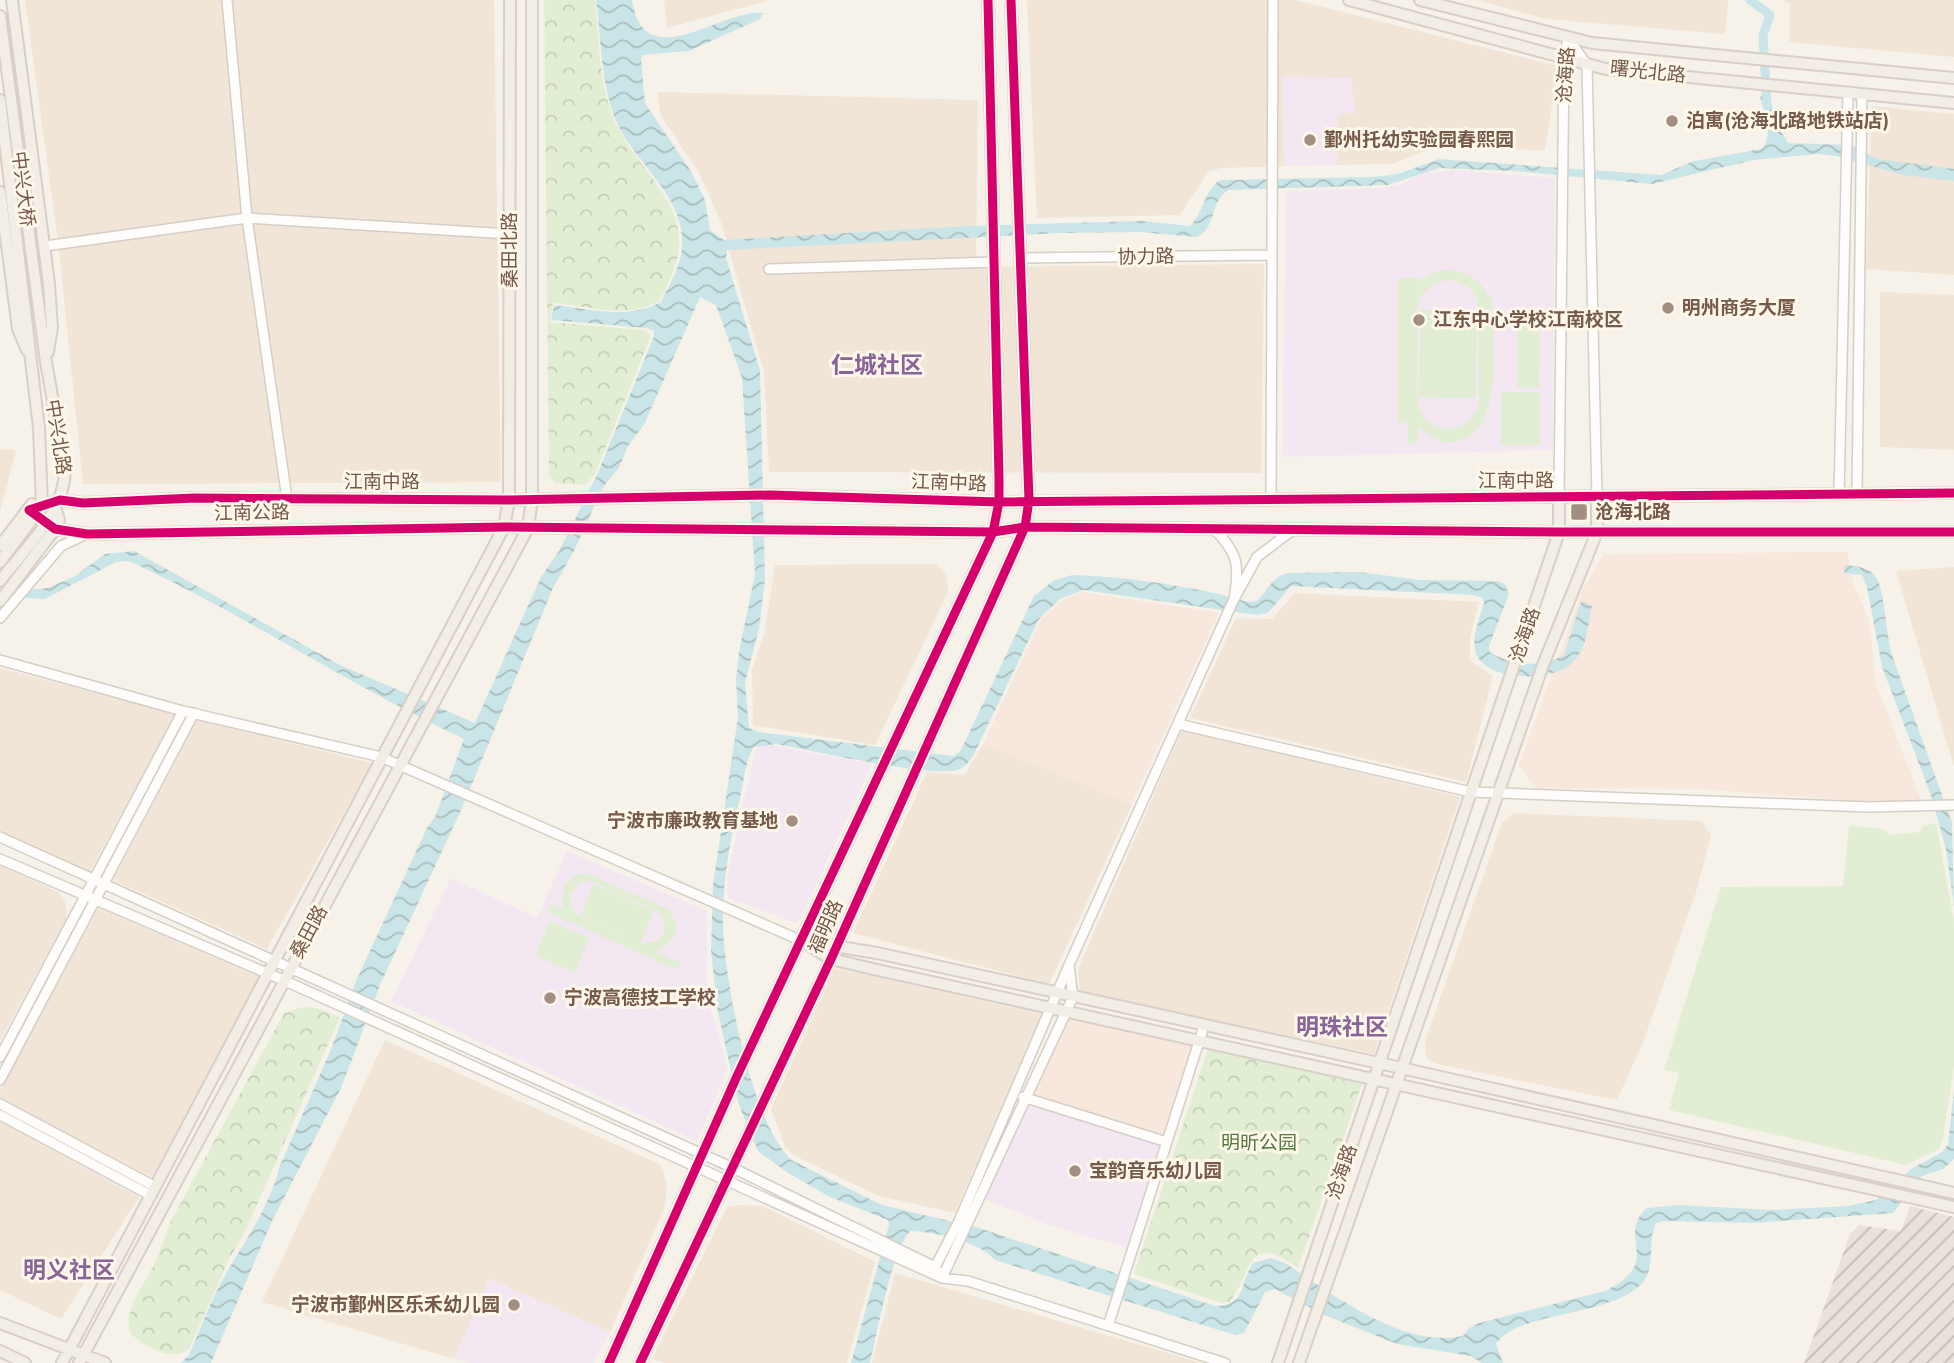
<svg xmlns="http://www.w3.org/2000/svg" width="1954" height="1363" font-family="'Nunito Sans','Noto Sans SC',sans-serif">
<defs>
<pattern id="industrial-furrows" width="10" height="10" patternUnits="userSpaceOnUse" patternTransform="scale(1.75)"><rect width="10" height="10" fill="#eae2da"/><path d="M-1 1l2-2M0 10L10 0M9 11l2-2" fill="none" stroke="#c2bab3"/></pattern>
<pattern id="forest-crowns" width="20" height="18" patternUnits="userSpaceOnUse" patternTransform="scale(1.75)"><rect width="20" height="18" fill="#e2eed3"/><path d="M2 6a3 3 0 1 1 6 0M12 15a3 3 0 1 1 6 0" fill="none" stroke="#c5ceb7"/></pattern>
<pattern id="water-waves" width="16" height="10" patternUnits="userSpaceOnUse" patternTransform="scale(1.75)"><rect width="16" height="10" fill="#cae5e7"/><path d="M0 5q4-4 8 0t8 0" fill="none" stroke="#a9bdbd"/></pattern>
</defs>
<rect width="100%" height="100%" fill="#f7f2e9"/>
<!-- residential -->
<path fill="#f0e5d6" d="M25,0H494L501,482L83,484L59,249Z
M664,0H766V1L667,28Z
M1027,0H1295L1558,66L1545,150L1430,149L1393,164L1337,165V114L1354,112L1282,77L1284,166L1221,168L1208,172L1180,215L1037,218Z
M1476,0H1728L1725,34L1546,19Z
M1782,0H1954V57L1789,42L1790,3Z
M657,92L978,100L976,267L1264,264L1261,473L769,472L764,372L721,222L698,171L661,116Z
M1872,106L1954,114V275L1866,269Z
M1880,292L1954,295V450L1880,447Z
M0,449L16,450L0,512Z
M937,564L947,575L948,592L875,745L753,725L752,670L764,635L775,565Z
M1954,567V767L1896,571Z
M1295,593L1479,602L1470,638V661L1493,676L1466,782L1190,718L1236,618L1272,619Z
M0,668L177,714L90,871L0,830Z
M197,720L372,763L267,949L113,880Z
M1182,730L1460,797L1374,1054L1080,991L1078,969Z
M983,744L1132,804L1049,984L853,933L927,772L964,775Z
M1513,813L1702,821L1711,835L1697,889L1642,1045L1617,1100L1437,1064L1426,1058L1425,1041L1502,823Z
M0,865L58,892L65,901L67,918L0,1041Z
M98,908L259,977L152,1177L0,1099V1091Z
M835,968L1043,1014L955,1213L879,1196L793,1155L785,1146L771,1109Z
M385,1040L661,1165L667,1184L665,1207L610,1332L490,1279L454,1359L262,1302Z
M0,1122L139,1197L61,1319L0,1290Z
M739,1205L763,1206L875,1262L847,1363H664L652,1359L727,1207Z
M895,1273L1201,1363H872Z"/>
<!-- commercial -->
<path fill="#f7e7dc" d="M1847,552L1853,582L1869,620L1876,683L1921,800L1882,803L1699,789L1536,788L1519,765L1583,589L1604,554Z
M1083,592L1219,613L1132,804L983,744L1041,619L1062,600Z
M1068,1017L1196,1043L1166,1138L1030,1096Z"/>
<!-- industrial -->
<path fill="url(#industrial-furrows)" d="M1910,1206L1954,1217V1363H1804L1850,1234L1859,1225L1901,1231Z"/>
<!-- education -->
<path fill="#f3e8f2" d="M1282,76L1351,78L1355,112L1337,115V165L1284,166Z
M1455,170L1555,178L1553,450L1282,457L1286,191L1381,188L1403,184L1421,174Z
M761,743L872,764L798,924L728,898L727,879L755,751Z
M567,851L707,911V995L728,1069L697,1141L391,1001L451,878L537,918Z
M1027,1100L1165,1144L1130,1249L1046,1224L983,1198Z
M489,1279L610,1332L593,1363H469L454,1359Z"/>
<!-- grass -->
<path fill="#e2eed3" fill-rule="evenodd" d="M1446,270C1464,271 1481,278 1488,296H1492C1492,335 1506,423 1462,440C1445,446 1430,438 1418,427V443H1408V423H1398V279L1418,277V282L1432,273ZM1454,280L1470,288L1478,301L1479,404L1469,422L1447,430L1426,421L1418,407L1417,307C1423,289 1435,280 1454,280Z
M1518,309H1540L1539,388L1517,387Z
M1420,310L1477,311L1476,398L1419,397Z
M1501,392H1540V445H1501Z
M1936,823L1954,921V1066L1943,1139L1939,1149L1906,1165L1669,1110L1679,1073L1664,1070L1721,887L1843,886L1849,826L1880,828L1891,835L1920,832L1923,826Z
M586,873L670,910L676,924L675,937L657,952L681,963L678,970L547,912L551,904L562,908L564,885L576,875ZM591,881L659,912L665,921L663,935L654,942L640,943L654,911L594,884L580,916L631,938L576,914L571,907L570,894L580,882Z
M550,921L590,938L574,973L535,955Z"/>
<!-- forest -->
<path fill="url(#forest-crowns)" d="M544,0H595C599,38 599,81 613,117C634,172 701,206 672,274C668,283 665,294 658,302C624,319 589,306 553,303L550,322L645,330L651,336L595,474L585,485L555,483L549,476Z
M303,1007L316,1008L340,1017L244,1234L230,1257L189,1349C171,1363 144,1346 130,1333L128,1319L134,1300L154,1265L171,1221L284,1013Z
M1208,1049L1362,1084L1298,1268C1244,1229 1254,1274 1229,1302L1222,1303L1134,1274Z"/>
<!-- water -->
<path fill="url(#water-waves)" d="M596,0H632C644,79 722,7 764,13L760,19L689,51L643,55L641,59L645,103L692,173L705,200L710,230L724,240L968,226L1142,221L1190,226C1204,213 1203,192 1220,180L1373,177L1398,174L1439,159L1661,175L1694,161L1761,149C1775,135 1764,113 1760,96H1769L1779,128L1788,143L1851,145L1878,159L1954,169V181L1903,175L1836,156L1818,154L1754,160L1652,184L1512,171L1439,168L1388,185L1229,190C1210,199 1217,228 1197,237L1139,232L1060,233L727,250L726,258L760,370L765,580L759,629L745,682L749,728L758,732L954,756L961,750L1034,596L1053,581L1072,575C1120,576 1172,584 1219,594C1229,596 1246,604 1256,601C1264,598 1268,579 1287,573L1359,572L1420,580L1497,581L1505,584L1509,594L1489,646L1490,652C1510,666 1543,668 1564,655L1580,604L1583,601L1592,606C1588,626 1587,651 1570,665C1550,682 1482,682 1475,650C1472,635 1480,617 1484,603L1483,598L1474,595L1291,586L1268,613L1257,615L1083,590L1060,599L1039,619L973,756C969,762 965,767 958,770C932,778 809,750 776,744L754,747C746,759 744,778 741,793C731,836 722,880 723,925C724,978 752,1128 793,1161L882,1205L979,1228L1215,1306C1247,1305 1239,1284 1253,1263L1271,1258L1285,1263C1333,1294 1402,1349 1463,1336L1469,1328L1479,1323L1605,1291C1666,1261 1614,1238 1647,1208L1679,1205L1772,1210L1848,1206L1876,1200L1911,1169L1942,1152L1948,1145L1954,1090V1159L1943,1169L1922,1176L1893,1213L1753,1223L1664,1221L1656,1223C1647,1241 1656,1264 1644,1281C1617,1317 1518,1310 1496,1344L1503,1363H1482L1471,1356L1397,1344L1324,1315L1275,1289L1265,1292L1244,1333L1235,1335L995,1260C978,1241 935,1232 910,1231C892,1250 877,1334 870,1363H851L889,1225L888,1220L830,1197L788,1173L758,1151L738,1102L718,1013L711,951L713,885L738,717L736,680L739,652L755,574L742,378L716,305L700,297L645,423L628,446L619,468L603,487L574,551L553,588L462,808L380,985L341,1088L273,1219L211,1363H181L189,1355C201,1327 212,1297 228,1270C247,1238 270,1205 279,1168L332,1047L356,981L427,828L435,817L464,739C349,685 244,614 129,561L116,562L45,599L25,598L0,584V575L30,590L48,588L75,576L105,554L134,551L340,665L475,723L541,577L559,551L597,475L654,336V331L647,328L551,320L554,305C589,309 628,320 661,302C669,285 681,266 682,247C686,194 631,162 614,116C601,80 601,38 596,0Z
M1845,565C1856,566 1869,567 1876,577C1885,590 1886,636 1892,655L1952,823L1954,907L1946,849L1931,795L1882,667L1867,587L1862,575L1844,573Z"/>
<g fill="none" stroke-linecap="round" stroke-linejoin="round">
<!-- canal -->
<path stroke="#cae5e7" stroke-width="9" d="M1750,0L1770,15L1763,35L1767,106"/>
<defs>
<path id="minor" d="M227,0L247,218L287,499
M1568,38L1587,65L1597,498
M45,246L247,218L510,234
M1020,258L1272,255
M769,269L994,262
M1857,494L1862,94
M1839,495L1848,92
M1559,498L1564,60L1568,38
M1271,499L1273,0
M1214,529C1238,553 1240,565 1234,599L1257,557L1294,529
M0,618L61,546L87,534
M0,660L183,711L381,757L802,941
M1178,724L1471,792L1868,807L1954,805
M0,837L733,1168L935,1267L942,1278L968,1281L1225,1363
M0,859L283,980L942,1278L1073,997L1069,965
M0,1057L183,711
M0,1080L194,713
M1023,1097L1167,1142
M0,1104L154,1186
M0,1115L150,1195
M935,1267L959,1221L1069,965L1234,599
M1108,1326L1204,1026"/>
<path id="major" d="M12,0L49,284L52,328L48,352
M1349,0L1606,69L1954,103
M1420,0L1592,43L1954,78
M0,16L46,362L65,469C65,513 26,547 0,581
M0,100L39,428L42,506L0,562
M0,192L18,329L27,350
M1954,493L999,502L770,495L509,500L195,498L83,503L60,500L29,510L55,529L87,534L504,527L993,532L1025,527L1559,532H1954
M0,546L32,504
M0,601L55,529L59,520L56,510
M802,941L831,959L873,969L1954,1207
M809,942L877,953L1379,1063L1954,1193
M0,1323L105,1363
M0,1351L25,1363
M62,1363L504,527L509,500L510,0
M79,1363L528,528L532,499V0
M609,1363L737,1076L993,532L999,502V478L988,0
M640,1363L831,959L1025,527L1029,500L1011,0
M1278,1363L1559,532V498
M1299,1363L1543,665L1597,532V498"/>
</defs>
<!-- minor casing -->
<use href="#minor" stroke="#d5cec6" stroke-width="12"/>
<!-- major casing -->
<use href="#major" stroke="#d8cfc8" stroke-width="14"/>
<!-- minor -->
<use href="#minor" stroke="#fefdfc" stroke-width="9"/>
<!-- major -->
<use href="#major" stroke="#f2ede5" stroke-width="10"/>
<defs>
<path id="cycleway" d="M1954,493L999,502L770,495L509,500L195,498L83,503L60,500L29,510L55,529L87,534L504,527L993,532L1025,527L1559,532H1954
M609,1363L737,1076L993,532L999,502V478L988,0
M640,1363L831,959L1025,527L1029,500L1011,0"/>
</defs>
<!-- cycleway casing -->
<use href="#cycleway" stroke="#fff7ea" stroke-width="13"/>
<!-- cycleway -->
<use href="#cycleway" stroke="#d6006c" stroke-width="9"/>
</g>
<!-- markers -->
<g fill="#a28f81" stroke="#fff7ea" stroke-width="2.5">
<circle cx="1672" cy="121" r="7"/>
<circle cx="1310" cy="140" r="7"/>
<circle cx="1668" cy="308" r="7"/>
<circle cx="1419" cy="320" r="7"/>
<rect x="1570" y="503" width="18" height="18" rx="3.5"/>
<circle cx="792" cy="821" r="7"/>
<circle cx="550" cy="998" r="7"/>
<circle cx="1075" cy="1171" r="7"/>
<circle cx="514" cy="1305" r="7"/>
</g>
<g text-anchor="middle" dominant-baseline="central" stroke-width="6" stroke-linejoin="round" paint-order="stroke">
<!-- street labels -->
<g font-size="19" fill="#755949" stroke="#fff7ea">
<text transform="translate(1648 72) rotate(6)">曙光北路</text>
<text transform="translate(1566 75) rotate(-86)">沧海路</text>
<text transform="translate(23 189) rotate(83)">中兴大桥</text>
<text transform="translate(510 250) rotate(-90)">桑田北路</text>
<text transform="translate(1146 257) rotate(-1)">协力路</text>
<text transform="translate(58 437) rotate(81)">中兴北路</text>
<text x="1516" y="481">江南中路</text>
<text x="382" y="482">江南中路</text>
<text transform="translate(949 483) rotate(2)">江南中路</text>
<text transform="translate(252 513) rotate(-1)">江南公路</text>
<text transform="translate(1525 635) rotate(-71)">沧海路</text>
<text transform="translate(826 927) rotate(-66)">福明路</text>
<text transform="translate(309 932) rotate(-62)">桑田路</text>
<text transform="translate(1342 1172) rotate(-71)">沧海路</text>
</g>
<!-- poi labels -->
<g font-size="19" font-weight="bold" fill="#755949" stroke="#fff7ea" text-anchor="start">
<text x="1686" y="121">泊寓(沧海北路地铁站店)</text>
<text x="1324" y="140">鄞州托幼实验园春熙园</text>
<text x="1682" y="308">明州商务大厦</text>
<text x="1433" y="320">江东中心学校江南校区</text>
<text x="1595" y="512">沧海北路</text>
<text x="778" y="821" text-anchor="end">宁波市廉政教育基地</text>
<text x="564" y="998">宁波高德技工学校</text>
<text x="1089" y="1171">宝韵音乐幼儿园</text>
<text x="500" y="1305" text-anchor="end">宁波市鄞州区乐禾幼儿园</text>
</g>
<!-- park labels -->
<g font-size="19" fill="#517b41" stroke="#fff7ea">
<text x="1259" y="1143">明昕公园</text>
</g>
<!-- quarter labels -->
<g font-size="23" font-weight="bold" fill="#886499" stroke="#fff7ea">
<text x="877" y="365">仁城社区</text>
<text x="1342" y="1027">明珠社区</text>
<text x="69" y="1270">明义社区</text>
</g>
</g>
</svg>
